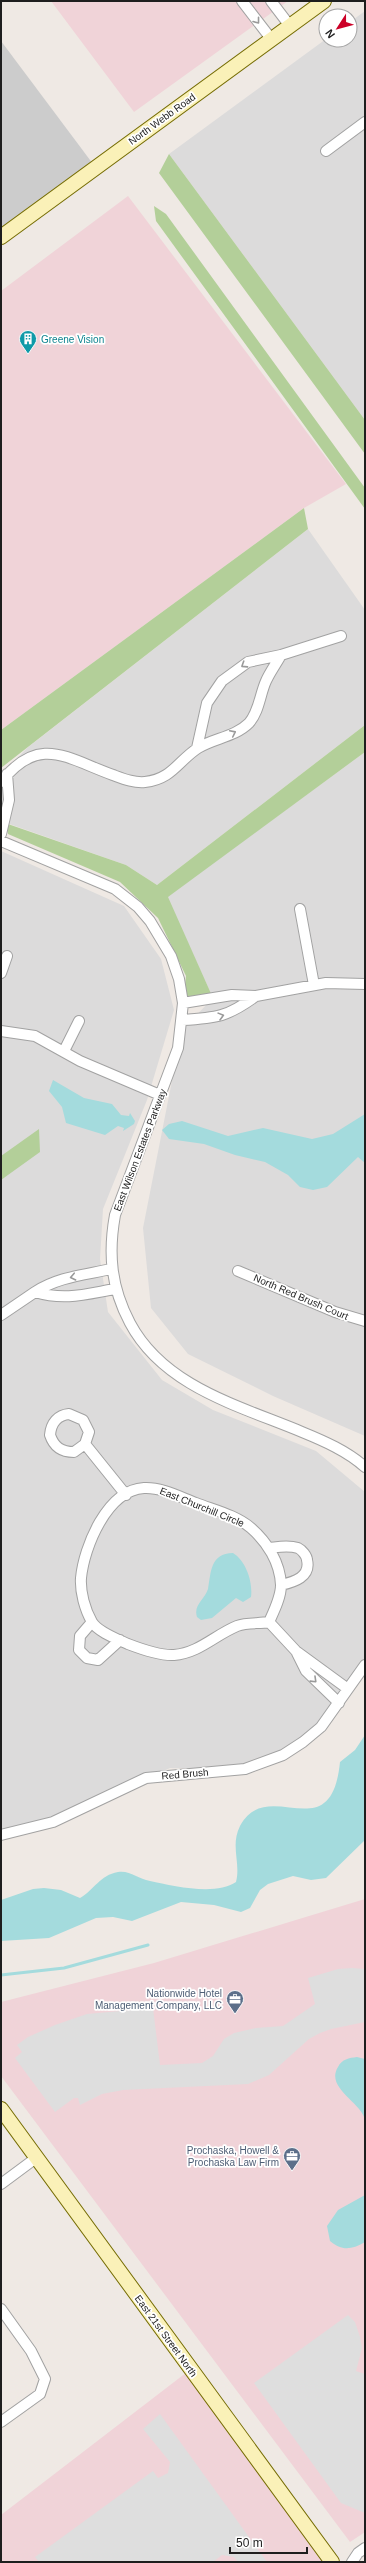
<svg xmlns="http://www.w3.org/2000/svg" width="366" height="2563" font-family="Helvetica,sans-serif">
<rect width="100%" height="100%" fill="#efe9e4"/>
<!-- residential -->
<path fill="#dcdbdb" d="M365,11V420L169,154L326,39L350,40V22Z
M308,529L365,610V725L157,885L126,865L1,821V775L27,748Z
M365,752V1436L273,1396L188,1354L151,1308L143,1228L182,1030L213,998L167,897Z
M1,851L124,906L161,959L174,1010L147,1100L103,1209L100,1259L108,1312L162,1380L213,1410L316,1451L365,1492V1675L348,1689L303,1742L231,1770L170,1768L101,1799L1,1835Z"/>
<!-- commercial -->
<path fill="#f0d3d8" d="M51,1H288L134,112Z
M128,196L346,484L304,508L1,730V291Z
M365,1899V2532L350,2542L1,2076V2002L154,1963Z
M191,2369L331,2562H1V2515Z"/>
<!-- religious -->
<path fill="#ccc" d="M1,41L96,168L1,238Z"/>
<!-- forest -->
<path fill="#b3cf99" d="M169,154L365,420V454L159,173Z
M154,206L166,214L365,488V509L156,221Z
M304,508L308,529L1,768V730Z
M365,725V752L168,897L213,998L183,1003L186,976L158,918L120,882L8,834L5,823L126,865L157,885Z
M39,1129L40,1152L1,1180V1156Z"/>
<!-- parking -->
<path fill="#dedede" d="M352,1968L365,1969V2022L331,2029L320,2033L309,2039L269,2075L248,2084L123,2090L102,2094L80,2105L78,2098H74L55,2112L15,2058L22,2052L17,2045L28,2037L55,2025L87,2014L153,2008L160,2065L202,2063L213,2056L224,2039L234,2033L256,2028L283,2026L315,2004L308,1978L338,1969Z
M348,2315L355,2322L360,2337L362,2348L356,2371L365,2374V2513L341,2503L254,2383Z
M160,2414L267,2562H238L234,2557L222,2555L213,2562H39L35,2557L153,2471L158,2478L168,2473L170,2462L143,2429Z"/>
<!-- water -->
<path fill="#a4dbdd" d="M53,1080L84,1098L112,1104L121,1115L129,1116L130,1113L135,1121L134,1124L123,1131L124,1128L118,1126L105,1135L66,1123L62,1107L49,1091Z
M365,1114V1163L358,1157L327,1187L313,1190L300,1187L288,1175L265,1162L235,1155L204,1144L169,1139L162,1130L169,1124L182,1121L228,1136L263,1128L312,1139L333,1134Z
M233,1553C246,1561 253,1582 251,1597L243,1602L236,1598L212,1618L201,1620L197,1617C193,1605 205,1599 208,1589C211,1573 210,1553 233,1553Z
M365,1735V1840L326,1878L311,1880L293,1876L268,1884L260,1890L250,1908L241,1912L214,1905L181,1902L132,1921L113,1917L96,1918L49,1938L1,1941V1900L33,1889L44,1888L61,1890L80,1898C94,1890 100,1875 118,1872C130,1870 138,1879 150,1881C173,1886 216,1896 236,1882C241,1863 230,1846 240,1826C268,1774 331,1852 340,1762L355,1750Z
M357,2057L365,2059V2120C361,2102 325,2088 338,2067C342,2059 349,2058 357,2057Z
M365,2195V2242C351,2250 342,2251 330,2241L327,2226L338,2210Z"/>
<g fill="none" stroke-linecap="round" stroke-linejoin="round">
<!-- stream -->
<path stroke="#a4dbdd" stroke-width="3" d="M1,1975L64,1968L148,1945"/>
<defs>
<path id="street" d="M242,1L272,40
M271,1L290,26
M326,151L365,122
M197,748L207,703L222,681L248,662L281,655L341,636
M1,782C39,734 66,758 113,775C124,779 134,783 145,782C172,779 178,761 198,748C214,738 235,737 249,723C259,712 260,694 266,681C270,672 276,664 281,655
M1,834L9,800L7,774
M1,841L115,889L138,907L150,921L171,956L179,979L183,1003L178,1048L115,1215C108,1254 111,1287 130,1323C164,1387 240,1406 302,1432C324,1441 347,1451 365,1467
M300,909L314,985
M1,973L7,956
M256,996L326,983L365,984
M182,1020C217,1018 227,1017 256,996L232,995L183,1003
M1,1031L35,1036L80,1061L160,1095
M64,1051L79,1021
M111,1269C84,1275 58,1277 35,1292C65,1301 86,1294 115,1289
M238,1271L335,1312L365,1321
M1,1315L35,1292
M85,1444L74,1452C61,1452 54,1447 50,1435C51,1423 58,1415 69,1414L83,1420L89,1432L85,1444L126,1495
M269,1548C279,1547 288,1545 298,1548C302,1550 307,1556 307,1560C311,1577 294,1582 281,1585
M92,1622L80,1636L79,1650L87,1658L98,1660L120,1640
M269,1622C259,1624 247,1622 237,1626C215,1635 199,1653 174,1655C160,1656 141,1649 128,1644C117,1639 98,1632 92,1622C85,1610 80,1592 81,1578C84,1547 107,1490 144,1488C161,1487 180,1497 196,1503C214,1510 236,1515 251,1528C267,1542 280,1562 281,1585C281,1597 274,1611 269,1622L296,1651L348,1689
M297,1653L306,1671L339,1703
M1,1835L53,1822L146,1778L245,1769L283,1755L303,1742L321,1727L365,1665
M1,2184L36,2158
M1,2309L31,2351L45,2379L40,2394L1,2422
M352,2562L358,2553L365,2548"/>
<path id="secondary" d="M1,237L324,1
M1,2109L332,2562"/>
</defs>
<!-- street casing -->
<use href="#street" stroke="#a2a2a2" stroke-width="12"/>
<!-- secondary casing -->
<use href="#secondary" stroke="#766d04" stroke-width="16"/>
<!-- street -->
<use href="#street" stroke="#fff" stroke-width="10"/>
<!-- secondary -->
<use href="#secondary" stroke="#faf1b8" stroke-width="14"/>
</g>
<!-- one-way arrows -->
<defs><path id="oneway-chevron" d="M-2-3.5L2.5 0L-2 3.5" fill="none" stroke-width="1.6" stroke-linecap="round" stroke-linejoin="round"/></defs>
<g stroke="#9a9a9a">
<use href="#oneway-chevron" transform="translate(257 21) rotate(52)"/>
<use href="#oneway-chevron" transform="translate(244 665) rotate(147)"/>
<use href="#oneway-chevron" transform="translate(233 733) rotate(-26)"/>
<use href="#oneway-chevron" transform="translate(221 1016) rotate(-15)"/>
<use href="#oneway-chevron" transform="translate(73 1277) rotate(168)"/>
<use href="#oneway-chevron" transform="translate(314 1680) rotate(44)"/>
</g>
<!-- icons -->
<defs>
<symbol id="building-pin" viewBox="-11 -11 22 30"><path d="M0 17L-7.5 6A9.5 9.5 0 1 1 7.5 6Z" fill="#0f9aa8" stroke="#fff"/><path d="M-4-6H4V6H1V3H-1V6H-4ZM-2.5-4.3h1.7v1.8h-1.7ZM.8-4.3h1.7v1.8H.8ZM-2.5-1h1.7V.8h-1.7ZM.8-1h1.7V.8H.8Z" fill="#fff"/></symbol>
<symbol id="office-pin" viewBox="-11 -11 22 30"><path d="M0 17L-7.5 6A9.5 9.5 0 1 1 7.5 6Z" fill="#5c6f8a" stroke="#fff"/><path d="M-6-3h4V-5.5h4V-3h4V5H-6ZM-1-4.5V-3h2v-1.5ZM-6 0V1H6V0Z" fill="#fff"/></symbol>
</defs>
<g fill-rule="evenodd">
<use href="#building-pin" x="18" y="329" width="20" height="27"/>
<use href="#office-pin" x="225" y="1989" width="20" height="27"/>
<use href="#office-pin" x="282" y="2146" width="20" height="27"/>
</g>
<g text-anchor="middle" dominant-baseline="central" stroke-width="3.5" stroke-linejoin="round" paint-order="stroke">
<!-- street labels -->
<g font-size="10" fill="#1e1e1e" stroke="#fff">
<text transform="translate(162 119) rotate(-36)">North Webb Road</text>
<text transform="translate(140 1150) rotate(-69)">East Wilson Estates Parkway</text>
<text transform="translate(301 1297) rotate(23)">North Red Brush Court</text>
<text transform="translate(202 1507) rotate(22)">East Churchill Circle</text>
<text transform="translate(185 1774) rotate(-5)">Red Brush</text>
<text transform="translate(166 2336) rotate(54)">East 21st Street North</text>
</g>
<!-- culture labels -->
<g font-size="10" fill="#0d838f" stroke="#fff" text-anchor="start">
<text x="41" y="339">Greene Vision</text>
</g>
<!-- service labels -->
<g font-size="10" fill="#4e5e75" stroke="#fff" text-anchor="end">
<text x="222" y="1993">Nationwide Hotel<tspan x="222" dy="12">Management Company, LLC</tspan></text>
<text x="279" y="2150">Prochaska, Howell &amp;<tspan x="279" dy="12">Prochaska Law Firm</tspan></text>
</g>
</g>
<!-- border -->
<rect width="366" height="2563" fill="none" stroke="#1e1e1e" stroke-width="4"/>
<!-- north arrow -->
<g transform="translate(338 28) rotate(234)"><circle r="19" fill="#ffffff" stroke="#a5a5a5"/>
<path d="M0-3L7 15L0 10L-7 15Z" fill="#cc0027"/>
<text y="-6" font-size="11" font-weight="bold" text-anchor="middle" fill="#1e1e1e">N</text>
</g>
<!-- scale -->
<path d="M230 2547v6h77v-6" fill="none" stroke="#1e1e1e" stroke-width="2"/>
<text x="236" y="2547" font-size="12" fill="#1e1e1e" stroke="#ffffff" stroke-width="3" paint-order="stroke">50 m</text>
</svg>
